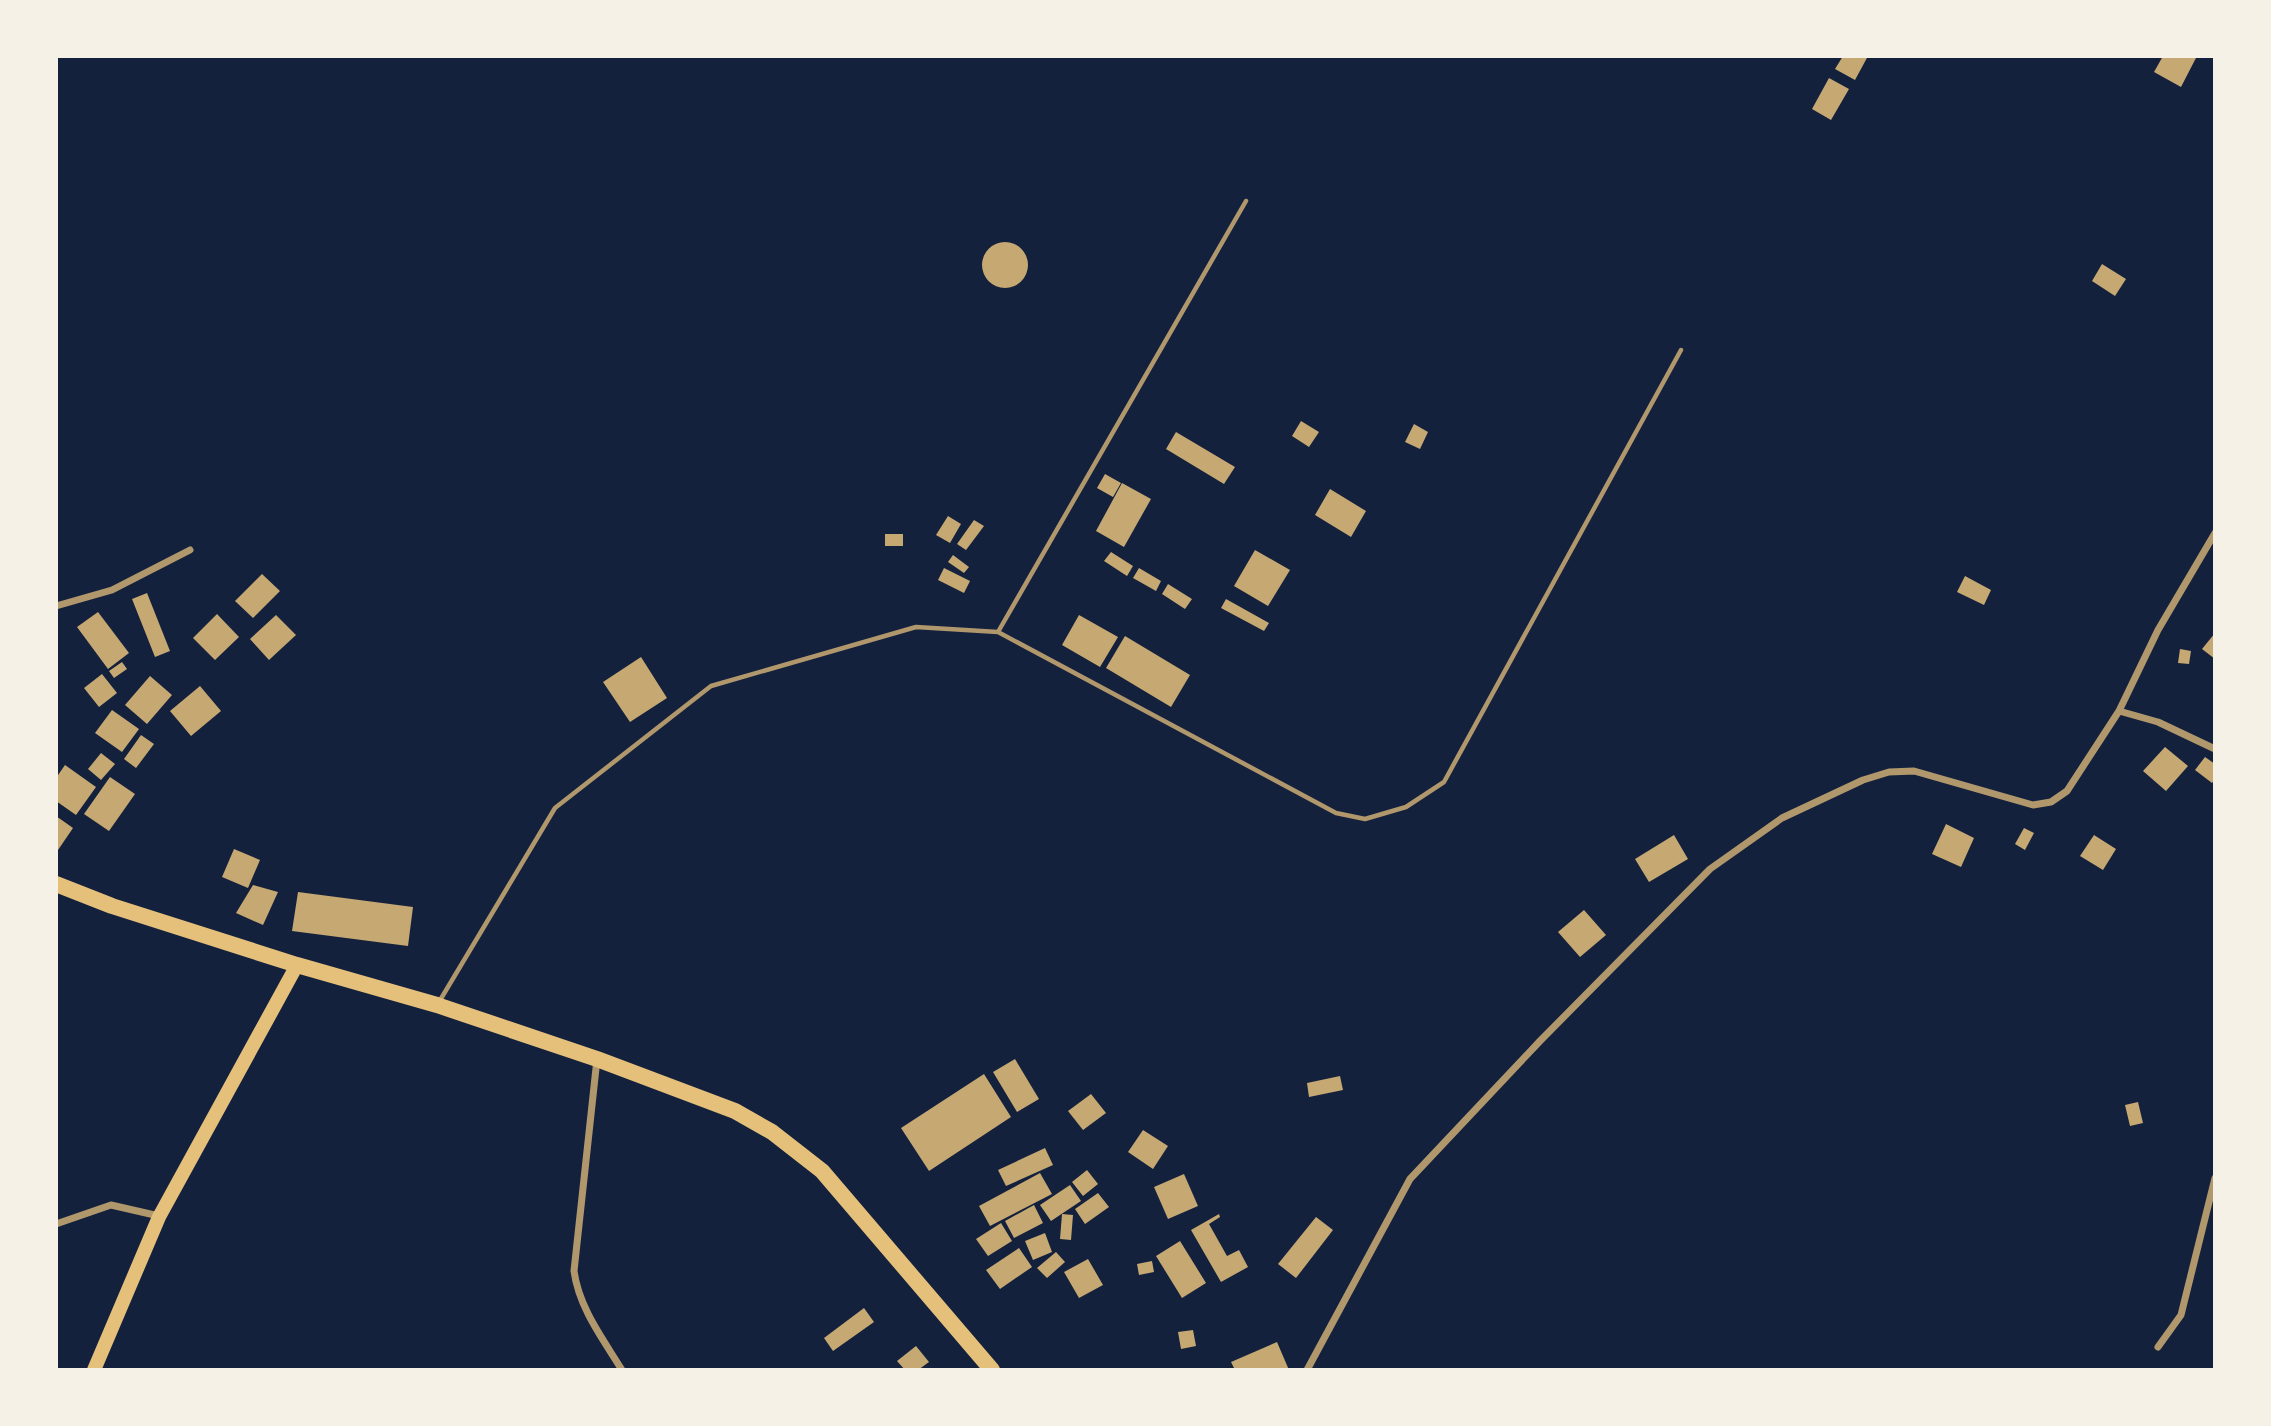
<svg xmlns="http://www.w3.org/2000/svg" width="2271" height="1426" font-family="'Varela Round',sans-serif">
<rect width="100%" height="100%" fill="#14213d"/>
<!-- building -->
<path fill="#c6a872" d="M1843,56H1868L1855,80L1835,69Z
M2163,56H2197L2181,87L2154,72Z
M1829,78L1849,89L1831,120L1812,109Z
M982 265a23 23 0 1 1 46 0a23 23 0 1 1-46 0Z
M2102,264L2126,279L2115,296L2092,281Z
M1301,421L1319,432L1309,447L1292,436Z
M1414,424L1428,432L1420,449L1405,442Z
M1176,432L1235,467L1224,484L1166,449Z
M1105,474L1121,483L1113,497L1097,488Z
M1122,483L1151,499L1124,547L1096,531Z
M1330,489L1366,511L1351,537L1315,515Z
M948,516L961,524L950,543L936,535Z
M974,520L984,526L966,550L957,544Z
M885,534H903V546H885Z
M1255,550L1290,570L1268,606L1234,586Z
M1111,552L1133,566L1127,576L1104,561Z
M953,555L969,567L964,573L948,562Z
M944,568L970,581L964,593L938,580Z
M1139,568L1161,581L1156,591L1133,578Z
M262,574L280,591L253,618L235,601Z
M1965,576L1991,590L1984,605L1957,592Z
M1168,584L1192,599L1185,609L1162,594Z
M147,593L170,651L155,657L132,599Z
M1226,599L1269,623L1264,631L1221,608Z
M98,612L129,653L108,669L77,627Z
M217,614L239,637L215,660L193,638Z
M276,615L296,635L269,660L250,639Z
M1079,615L1118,637L1100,667L1062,645Z
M2215,633V659L2202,649Z
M1125,636L1190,675L1171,707L1106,668Z
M2180,649L2191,651L2189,664L2178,663Z
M641,657L667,698L630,722L603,682Z
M122,662L127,669L114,678L109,671Z
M102,674L117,693L99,707L84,688Z
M150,676L172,695L147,724L125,705Z
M200,686L221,711L191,736L170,711Z
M112,710L139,729L122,752L95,733Z
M141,735L154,744L136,768L124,759Z
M2165,747L2188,766L2166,791L2143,771Z
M101,753L115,764L101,780L88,769Z
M2205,757L2215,764V779L2212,783L2195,770Z
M65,765L96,787L76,815L56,801V778Z
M110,777L135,794L109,831L84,814Z
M56,816L73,828L56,853Z
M1946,824L1974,838L1961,867L1932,854Z
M2024,828L2034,833L2025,850L2015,844Z
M1674,835L1688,859L1649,882L1635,859Z
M2094,835L2116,849L2103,870L2080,856Z
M234,849L260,860L248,888L222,877Z
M253,885L278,892L263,925L236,913Z
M298,892L413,907L408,946L292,931Z
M1584,910L1606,935L1580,957L1558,932Z
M1015,1059L1039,1099L1017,1112L993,1072Z
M984,1074L1011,1117L929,1171L901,1128Z
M1340,1076L1343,1090L1309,1097L1307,1083Z
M1091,1094L1106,1113L1083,1130L1068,1111Z
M2138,1102L2143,1123L2130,1126L2125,1105Z
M1143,1130L1168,1146L1153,1169L1128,1152Z
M1045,1148L1053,1165L1006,1186L998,1170Z
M1087,1170L1098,1184L1083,1196L1072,1182Z
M1040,1173L1052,1194L990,1226L979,1206Z
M1184,1174L1198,1206L1168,1219L1154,1187Z
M1070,1185L1081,1201L1051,1221L1040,1205Z
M1098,1193L1109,1207L1085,1224L1075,1209Z
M1034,1205L1043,1223L1014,1238L1005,1221Z
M1062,1214L1073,1215L1071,1240L1060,1239Z
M1219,1214L1220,1217L1209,1224L1227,1256L1239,1250L1248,1267L1221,1282L1191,1230Z
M1316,1217L1333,1230L1296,1278L1278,1264Z
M1001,1223L1012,1241L988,1256L976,1239Z
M1045,1233L1052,1252L1033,1260L1025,1241Z
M1180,1241L1206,1283L1182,1298L1156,1256Z
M1019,1248L1032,1267L1000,1289L986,1270Z
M1056,1252L1065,1262L1047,1278L1037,1268Z
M1088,1259L1103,1285L1079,1298L1064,1272Z
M1152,1261L1154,1272L1139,1275L1137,1264Z
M864,1308L874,1322L833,1351L824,1338Z
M1193,1330L1196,1346L1181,1349L1178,1332Z
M1277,1342L1289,1370H1235L1231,1362Z
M916,1346L929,1362L918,1370H905L897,1361Z"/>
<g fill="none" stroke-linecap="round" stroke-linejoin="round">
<!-- service -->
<path stroke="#b1986c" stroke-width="4.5" d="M998,632L1246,201
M439,1002L555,808L711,686L916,627L998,632L1336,813L1365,819L1406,807L1444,782L1681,350"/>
<!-- minor -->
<path stroke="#b1986c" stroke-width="7" d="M56,606L112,590L190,550
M2119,711L2158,722L2215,749
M597,1059L574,1271C579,1308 603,1339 622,1370
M56,1224L111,1205L159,1216
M2158,1347L2181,1315L2215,1178
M1307,1370L1410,1179L1540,1041L1710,869L1782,818L1863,780L1889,772L1914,771L2033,805L2051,802L2067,791L2119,711L2158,630L2215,533"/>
<!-- primary -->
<path stroke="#e5c07b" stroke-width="14" d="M94,1370L159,1217L297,965"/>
<!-- trunk -->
<path stroke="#e5c07b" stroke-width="16" d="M56,884L112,906L297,965L437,1005L597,1059L735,1111L772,1132L822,1171L992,1370"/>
</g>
<!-- border -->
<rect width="2271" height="1426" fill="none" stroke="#f6f1e7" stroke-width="116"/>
</svg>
